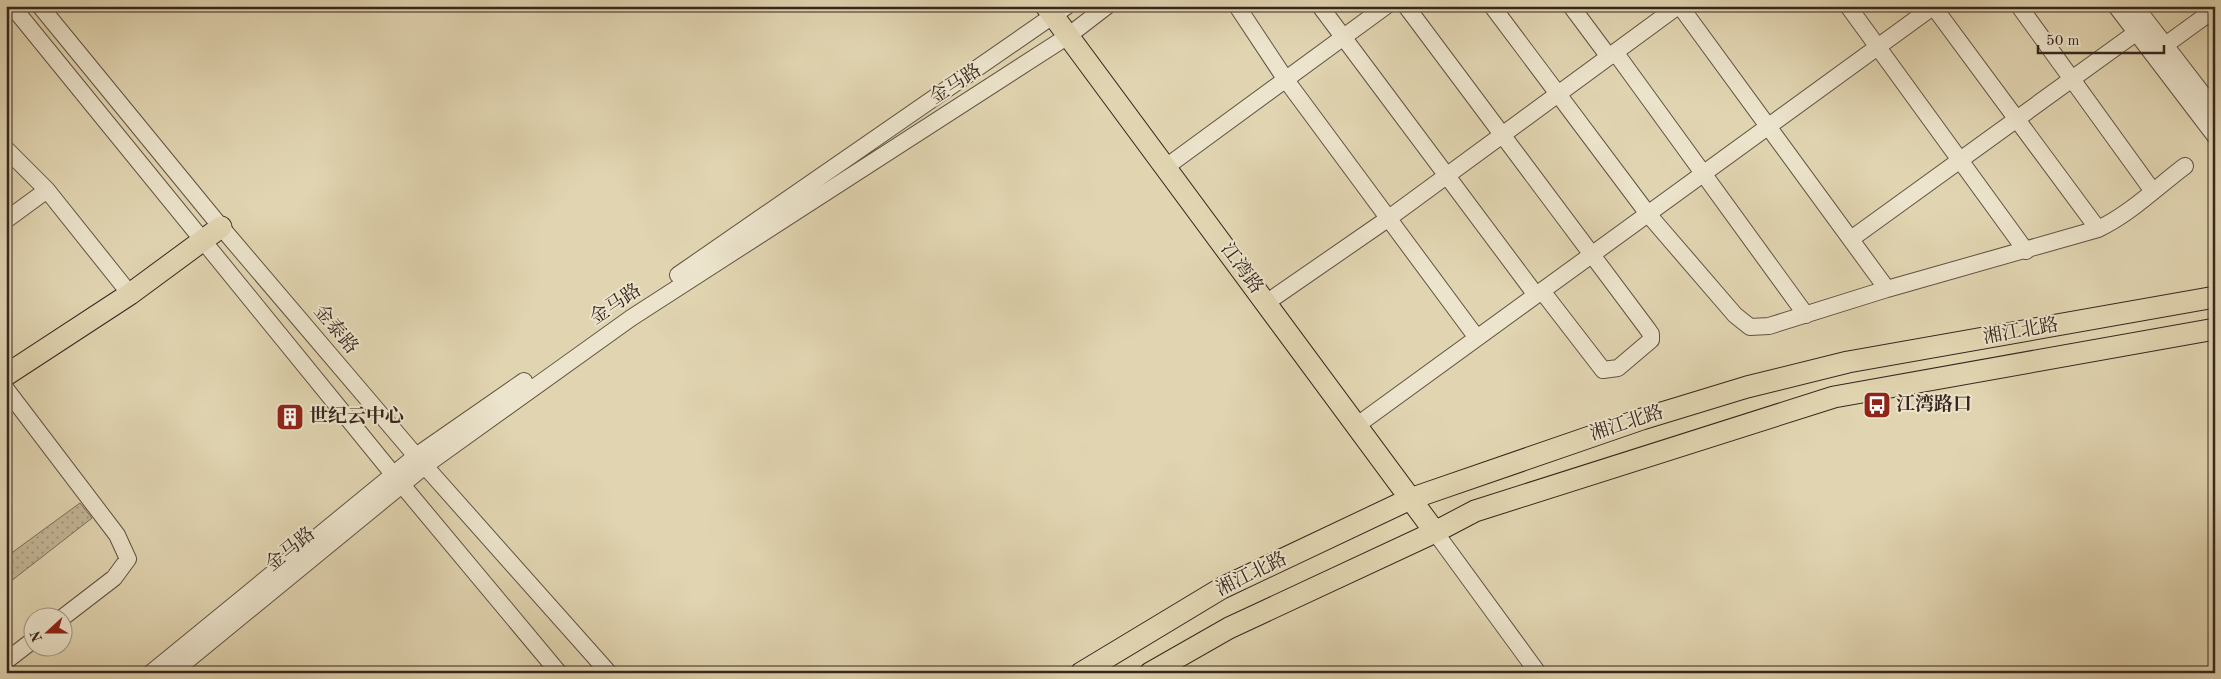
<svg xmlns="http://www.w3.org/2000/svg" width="2221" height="679" font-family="'Old Standard TT','Noto Serif SC',serif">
<defs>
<pattern id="park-dots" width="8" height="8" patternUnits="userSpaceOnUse" patternTransform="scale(1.25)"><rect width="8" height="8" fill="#c4b798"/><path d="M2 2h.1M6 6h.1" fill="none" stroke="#a0957b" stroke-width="1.8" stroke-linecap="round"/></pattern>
</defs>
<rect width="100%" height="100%" fill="#e1d5b1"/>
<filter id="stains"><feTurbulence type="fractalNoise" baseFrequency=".004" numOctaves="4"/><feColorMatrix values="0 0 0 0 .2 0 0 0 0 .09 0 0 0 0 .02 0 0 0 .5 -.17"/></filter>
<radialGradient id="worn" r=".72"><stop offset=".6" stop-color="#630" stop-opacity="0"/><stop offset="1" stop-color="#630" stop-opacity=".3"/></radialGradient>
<!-- park -->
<path fill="url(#park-dots)" stroke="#7d6e5b" d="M80,503L92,518L6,585V557Z"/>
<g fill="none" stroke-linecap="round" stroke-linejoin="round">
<defs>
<path id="minor" d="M12,6L393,474L559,673
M40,6L221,227L416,456L609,673
M1237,6L1286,80L1477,338
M1320,6L1536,295
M1406,6L1646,327L1651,334V340L1618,368L1603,370L1542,291
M1492,6L1648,214L1735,315L1750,327L1769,326L1887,289L2098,229C2130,214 2157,187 2185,166
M1571,6L1609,57
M1680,6L1887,289
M1848,6L2026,251
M1933,6L2098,229
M2019,6L2152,190
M2116,6L2215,136
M2135,6L2215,110
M2164,46L2215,9
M1615,52L1806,315
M6,149L47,190L130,294
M1166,167L1386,6
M6,220L47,190
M1851,239L2148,24
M678,275L1067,6
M1266,303L1389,218L1678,6
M6,389L117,535L128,559L114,578L62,618
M1356,426L1934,6
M1435,532L1538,673
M6,661L32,641
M151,673L416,456L524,381
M172,673L426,465L631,318L1068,36L1107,6"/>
<path id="major" d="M1046,6L1435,532
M6,375L130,294L221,227
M1081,673L1222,588L1410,499L1642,419L1747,387L1848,362L2215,297
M1150,673L1229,628L1435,532L1475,511L1834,397L2215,329"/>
</defs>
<!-- minor casing -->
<use href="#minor" stroke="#615243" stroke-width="18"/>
<!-- major casing -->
<use href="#major" stroke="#36261e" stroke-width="23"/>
<!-- minor -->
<use href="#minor" stroke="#ece4cc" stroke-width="16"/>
<!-- major -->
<use href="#major" stroke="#e1d5b1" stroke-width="21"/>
</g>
<!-- icons -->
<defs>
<symbol id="bus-square" viewBox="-11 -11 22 22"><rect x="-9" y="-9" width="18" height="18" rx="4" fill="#8f2418" stroke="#ece4cc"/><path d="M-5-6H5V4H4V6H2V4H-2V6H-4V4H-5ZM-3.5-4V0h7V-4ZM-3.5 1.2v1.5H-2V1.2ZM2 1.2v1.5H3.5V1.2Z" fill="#fff"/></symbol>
<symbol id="building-square" viewBox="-11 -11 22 22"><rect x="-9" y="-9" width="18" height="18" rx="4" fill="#8f2418" stroke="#ece4cc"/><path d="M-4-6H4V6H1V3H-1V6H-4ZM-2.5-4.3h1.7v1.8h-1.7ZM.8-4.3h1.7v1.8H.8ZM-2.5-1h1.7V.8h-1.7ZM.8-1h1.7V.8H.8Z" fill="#fff"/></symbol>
</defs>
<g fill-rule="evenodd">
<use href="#bus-square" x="1861" y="389" width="32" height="32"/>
<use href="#building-square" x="274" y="401" width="32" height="32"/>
</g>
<g text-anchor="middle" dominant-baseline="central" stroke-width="4" stroke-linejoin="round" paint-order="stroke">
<!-- street labels -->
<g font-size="19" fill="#36261e" stroke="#ece4cc">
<text transform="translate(956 85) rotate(-33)">金马路</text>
<text transform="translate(1241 269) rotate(54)">江湾路</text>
<text transform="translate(616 305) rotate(-34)">金马路</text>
<text transform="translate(335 330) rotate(50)">金泰路</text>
<text transform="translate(2021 332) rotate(-10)">湘江北路</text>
<text transform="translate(1627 424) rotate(-18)">湘江北路</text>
<text transform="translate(291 550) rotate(-39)">金马路</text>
<text transform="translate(1252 575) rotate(-26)">湘江北路</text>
</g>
<!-- poi labels -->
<g font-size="19" font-weight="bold" fill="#36261e" stroke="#ece4cc" text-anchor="start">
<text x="1896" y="405">江湾路口</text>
<text x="309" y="417">世纪云中心</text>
</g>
</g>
<!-- margin -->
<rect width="2221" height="679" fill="none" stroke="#e1d5b1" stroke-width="25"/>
<rect x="8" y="8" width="2206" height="664" fill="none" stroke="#36261e" stroke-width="2.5"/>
<rect x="12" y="12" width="2196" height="654" fill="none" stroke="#36261e"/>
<!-- north arrow -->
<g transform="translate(48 632) rotate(249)"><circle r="24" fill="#ece4cc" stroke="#a39886"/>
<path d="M0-4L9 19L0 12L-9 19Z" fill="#8f2418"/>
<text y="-8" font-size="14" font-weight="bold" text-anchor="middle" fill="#36261e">N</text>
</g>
<!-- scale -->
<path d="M2038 45v8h126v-8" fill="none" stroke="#36261e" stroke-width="2.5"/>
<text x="2046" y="45" font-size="15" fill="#36261e" stroke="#ece4cc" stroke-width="4" paint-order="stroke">50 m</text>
<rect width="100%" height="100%" filter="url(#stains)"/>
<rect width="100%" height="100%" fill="url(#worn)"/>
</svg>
